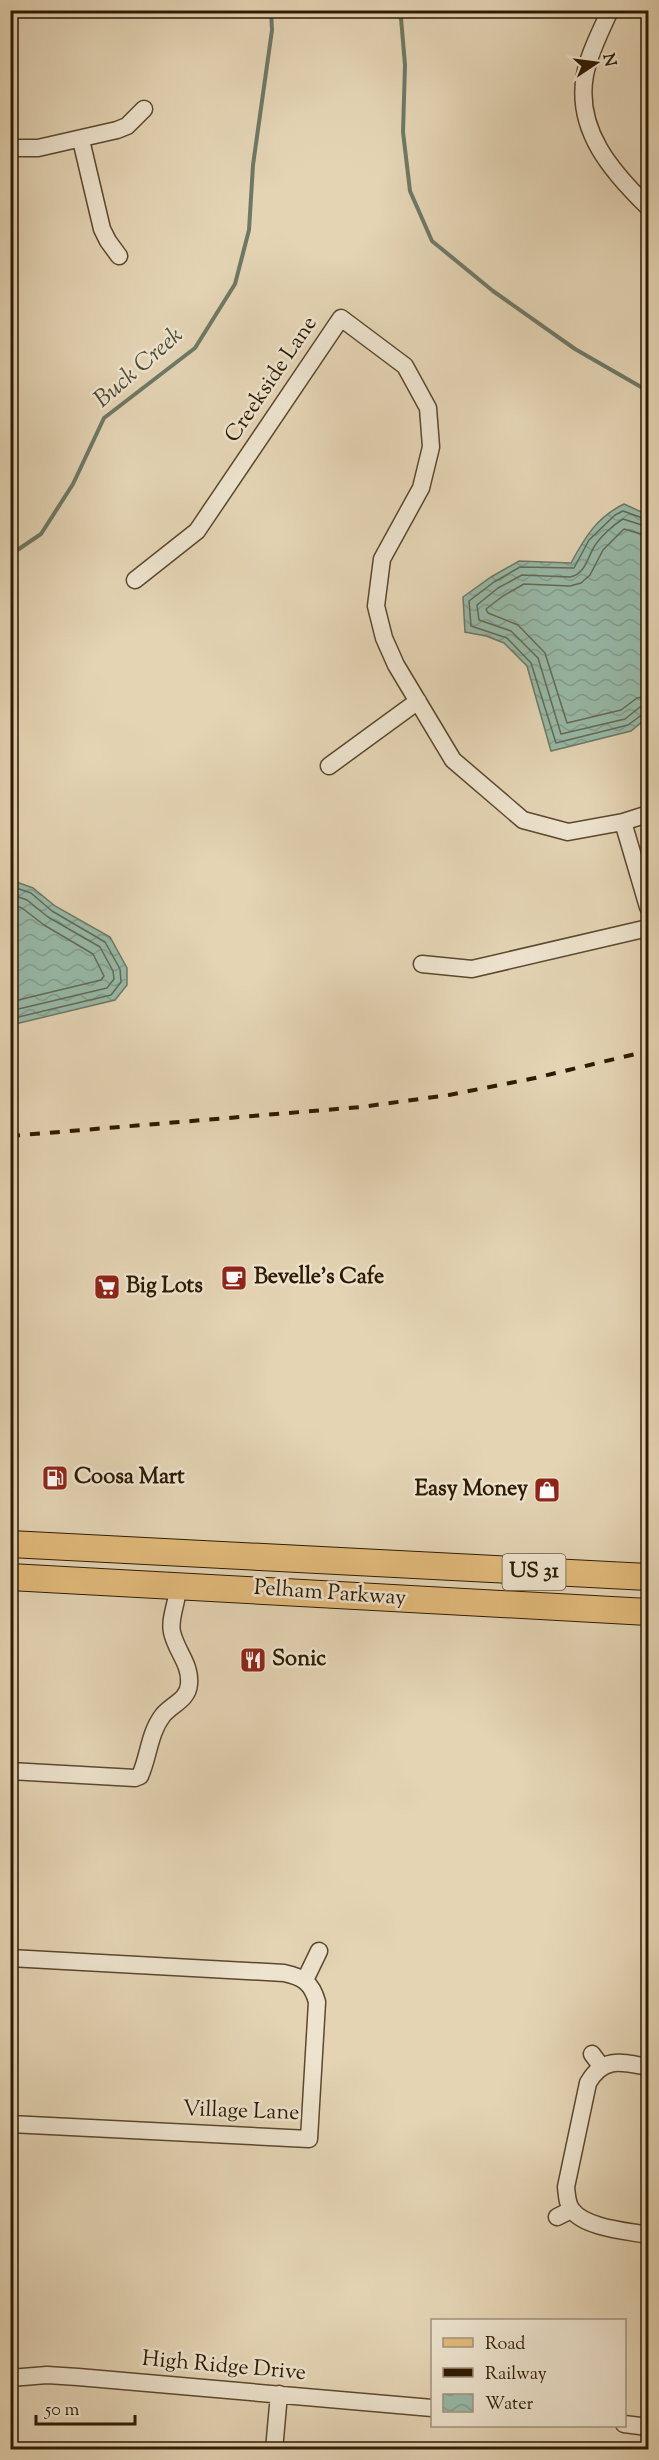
<svg xmlns="http://www.w3.org/2000/svg" width="659" height="2460" font-family="'Sorts Mill Goudy',serif">
<defs>
<pattern id="water-waves" width="16" height="10" patternUnits="userSpaceOnUse" patternTransform="scale(1.5)"><rect width="16" height="10" fill="#97b9a8"/><path d="M0 5q4-4 8 0t8 0" fill="none" stroke="#829e8f"/></pattern>
</defs>
<rect width="100%" height="100%" fill="#e4d4b4"/>
<filter id="stains"><feTurbulence type="fractalNoise" baseFrequency=".00333" numOctaves="4"/><feColorMatrix values="0 0 0 0 .2 0 0 0 0 .09 0 0 0 0 .02 0 0 0 .5 -.17"/></filter>
<radialGradient id="worn" r=".72"><stop offset=".6" stop-color="#630" stop-opacity="0"/><stop offset="1" stop-color="#630" stop-opacity=".3"/></radialGradient>
<!-- water -->
<path fill="url(#water-waves)" stroke="#6d7965" stroke-width="1.5" d="M624,504L648,515V717L631,731L551,751L527,666L504,643L486,636L465,632L463,597L491,577L519,561L571,563C585,537 597,517 624,504Z
M11,880L33,888L55,906L110,937L127,968V985L115,1000L11,1025Z"/>
<g fill="none" stroke-linecap="round" stroke-linejoin="round">
<!-- shore -->
<path stroke="#626a54" stroke-width="1.5" d="M648,520L623,511L615,515L589,540L574,568L520,567L494,582L469,601L471,626L507,638L531,663L556,743L628,725L643,714L648,713
M648,527L623,519C613,525 600,537 594,547C587,559 585,574 570,577L522,575L498,588L477,605L479,620L511,631L538,658L561,734L625,719L640,707L648,705
M648,536L624,529L603,550L590,575L581,583L570,586L524,584L503,596L486,609L488,613L518,625L545,653L567,723L621,710L637,698L648,696
M10,886L31,893L52,911L105,942L120,969L121,982L111,995L10,1019
M10,894L27,900L48,917L100,947L113,971L114,979L107,988L10,1011
M10,904L22,908L44,925L93,954L104,976L101,980L10,1002"/>
<!-- stream -->
<path stroke="#6d7965" stroke-width="4" d="M388,10L401,18L405,65L403,132L410,191L432,241L493,291L575,349L648,391
M10,555L41,534L73,484L104,418L195,348L235,284L249,230L253,165L272,30L271,10"/>
<defs>
<path id="street" d="M610,10C601,31 589,53 585,75C575,130 612,172 648,207
M81,140L102,229L108,241L119,256
M10,148H38L117,130L127,126L144,109
M135,580L197,531L341,318L405,366L428,408L431,447L421,488L382,559L376,606L384,638L396,665L453,760L523,820L568,832L623,822L648,814
M329,766L418,701
M623,822L648,907
M422,964L472,969L648,928
M10,1771L135,1778L140,1776C149,1756 149,1733 163,1715C172,1704 188,1700 189,1684C191,1664 176,1651 172,1632C169,1618 178,1601 178,1586
M10,1958L284,1973C303,1977 312,1983 317,2002L309,2139L10,2124
M305,1980L319,1951
M592,2054L601,2066
M648,2067C622,2062 603,2056 588,2083L566,2187C567,2195 567,2204 572,2210C585,2228 628,2231 648,2235
M557,2217L571,2210
M10,2378L47,2375L78,2377L432,2408
M624,2424L648,2427
M274,2450L279,2394"/>
<path id="primary" d="M10,1544L648,1577
M10,1577L648,1612"/>
</defs>
<!-- street casing -->
<use href="#street" stroke="#5b482d" stroke-width="19"/>
<!-- primary casing -->
<use href="#primary" stroke="#2d1a00" stroke-width="28"/>
<!-- street -->
<use href="#street" stroke="#ede3ce" stroke-width="16"/>
<!-- primary -->
<use href="#primary" stroke="#e2ba7a" stroke-width="26"/>
<!-- rail -->
<path stroke="#2d1a00" stroke-width="4" stroke-dasharray="10 10" stroke-linecap="butt" d="M10,1136L361,1107L449,1095L535,1078L648,1051"/>
</g>
<!-- icons -->
<defs>
<symbol id="cafe-square" viewBox="-11 -11 22 22"><rect x="-9" y="-9" width="18" height="18" rx="4" fill="#8f2418" stroke="#ede3ce"/><path d="M-5.5-4.5H6V0H3Q3 3.5 0 3.5H-2.5Q-5.5 3.5-5.5 0ZM3-3.2v2h1.7v-2ZM-6 4.5H4V6H-6Z" fill="#fff"/></symbol>
<symbol id="supermarket-square" viewBox="-11 -11 22 22"><rect x="-9" y="-9" width="18" height="18" rx="4" fill="#8f2418" stroke="#ede3ce"/><path d="M-6-5.5h2.5l.6 2H6L4.5 2H-2.5L-4.4-4H-6ZM-1.5 3.2a1.3 1.3 0 1 0 .1 0ZM3 3.2a1.3 1.3 0 1 0 .1 0Z" fill="#fff"/></symbol>
<symbol id="fuel-square" viewBox="-11 -11 22 22"><rect x="-9" y="-9" width="18" height="18" rx="4" fill="#8f2418" stroke="#ede3ce"/><path d="M-5.5-6h7V0h2V4h1.3V-2.5L3-4.5l.8-.8L6-3V5H2.5V1h-1V6h-7ZM-4.2-4.7v3.2H.2V-4.7Z" fill="#fff"/></symbol>
<symbol id="shop-square" viewBox="-11 -11 22 22"><rect x="-9" y="-9" width="18" height="18" rx="4" fill="#8f2418" stroke="#ede3ce"/><path d="M-5-2.5h2.3a2.7 3.5 0 0 1 5.4 0H5L5.5 6h-11ZM-1.5-2.5h3a1.5 2.3 0 0 0-3 0Z" fill="#fff"/></symbol>
<symbol id="restaurant-square" viewBox="-11 -11 22 22"><rect x="-9" y="-9" width="18" height="18" rx="4" fill="#8f2418" stroke="#ede3ce"/><path d="M-5-6h1v4h1v-4h1v4h1v-4h1v5L-1.5 .5V6h-2V.5L-5-1ZM5-6V6H3V1.5H1.5Q1.5-4 5-6Z" fill="#fff"/></symbol>
</defs>
<g fill-rule="evenodd">
<use href="#cafe-square" x="219" y="1263" width="30" height="30"/>
<use href="#supermarket-square" x="92" y="1272" width="30" height="30"/>
<use href="#fuel-square" x="40" y="1463" width="30" height="30"/>
<use href="#shop-square" x="532" y="1475" width="30" height="30"/>
<use href="#restaurant-square" x="238" y="1645" width="30" height="30"/>
</g>
<g text-anchor="middle" dominant-baseline="central" stroke-width="5" stroke-linejoin="round" paint-order="stroke">
<!-- shield labels -->
<rect fill="#ede3ce" stroke="#67563e" stroke-width="1.5" x="502.5" y="1554" width="63" height="36" rx="4.5"/>
<g font-size="21" font-weight="bold" fill="#2d1a00">
<text x="534" y="1572">US 31</text>
</g>
<!-- street labels -->
<g font-size="22" fill="#2d1a00" stroke="#ede3ce">
<text transform="translate(272 380) rotate(-56)">Creekside Lane</text>
<text transform="translate(330 1594) rotate(4)">Pelham Parkway</text>
<text transform="translate(241 2112) rotate(2)">Village Lane</text>
<text transform="translate(224 2367) rotate(5)">High Ridge Drive</text>
</g>
<!-- poi labels -->
<g font-size="22" font-weight="bold" fill="#2d1a00" stroke="#ede3ce" text-anchor="start">
<text x="254" y="1278">Bevelle's Cafe</text>
<text x="126" y="1287">Big Lots</text>
<text x="74" y="1478">Coosa Mart</text>
<text x="528" y="1490" text-anchor="end">Easy Money</text>
<text x="272" y="1660">Sonic</text>
</g>
<!-- water labels -->
<g font-size="24" font-style="italic" fill="#4d4a32" stroke="#ede3ce">
<text transform="translate(139 368) rotate(-41)">Buck Creek</text>
</g>
</g>
<!-- margin -->
<rect width="659" height="2460" fill="none" stroke="#e4d4b4" stroke-width="36"/>
<rect x="12" y="12" width="635" height="2436" fill="none" stroke="#2d1a00" stroke-width="3"/>
<rect x="18" y="18" width="623" height="2424" fill="none" stroke="#2d1a00" stroke-width="1.5"/>
<!-- legend -->
<rect x="431" y="2319" width="195" height="108" fill="#ede3ce" stroke="#a0937c" stroke-width="1.5"/>
<rect x="443" y="2338" width="30" height="9" fill="#e2ba7a" stroke="#a0937c" stroke-width="1.5"/>
<text x="485" y="2349" font-size="18" fill="#2d1a00">Road</text>
<rect x="443" y="2368" width="30" height="9" fill="#2d1a00" stroke="#a0937c" stroke-width="1.5"/>
<text x="485" y="2379" font-size="18" fill="#2d1a00">Railway</text>
<rect x="443" y="2394" width="30" height="18" fill="url(#water-waves)" stroke="#a0937c" stroke-width="1.5"/>
<text x="485" y="2409" font-size="18" fill="#2d1a00">Water</text>
<!-- north arrow -->
<g transform="translate(596 63) rotate(77)" stroke="#ede3ce" stroke-width="4.5" paint-order="stroke">
<path d="M0-4.5L10 22L0 15L-10 22Z" fill="#2d1a00"/>
<text y="-9" font-size="16" font-weight="bold" text-anchor="middle" fill="#2d1a00">N</text>
</g>
<!-- scale -->
<path d="M36 2415v9h99v-9" fill="none" stroke="#2d1a00" stroke-width="3"/>
<text x="45" y="2415" font-size="18" fill="#2d1a00" stroke="#ede3ce" stroke-width="4.5" paint-order="stroke">50 m</text>
<rect width="100%" height="100%" filter="url(#stains)"/>
<rect width="100%" height="100%" fill="url(#worn)"/>
</svg>
